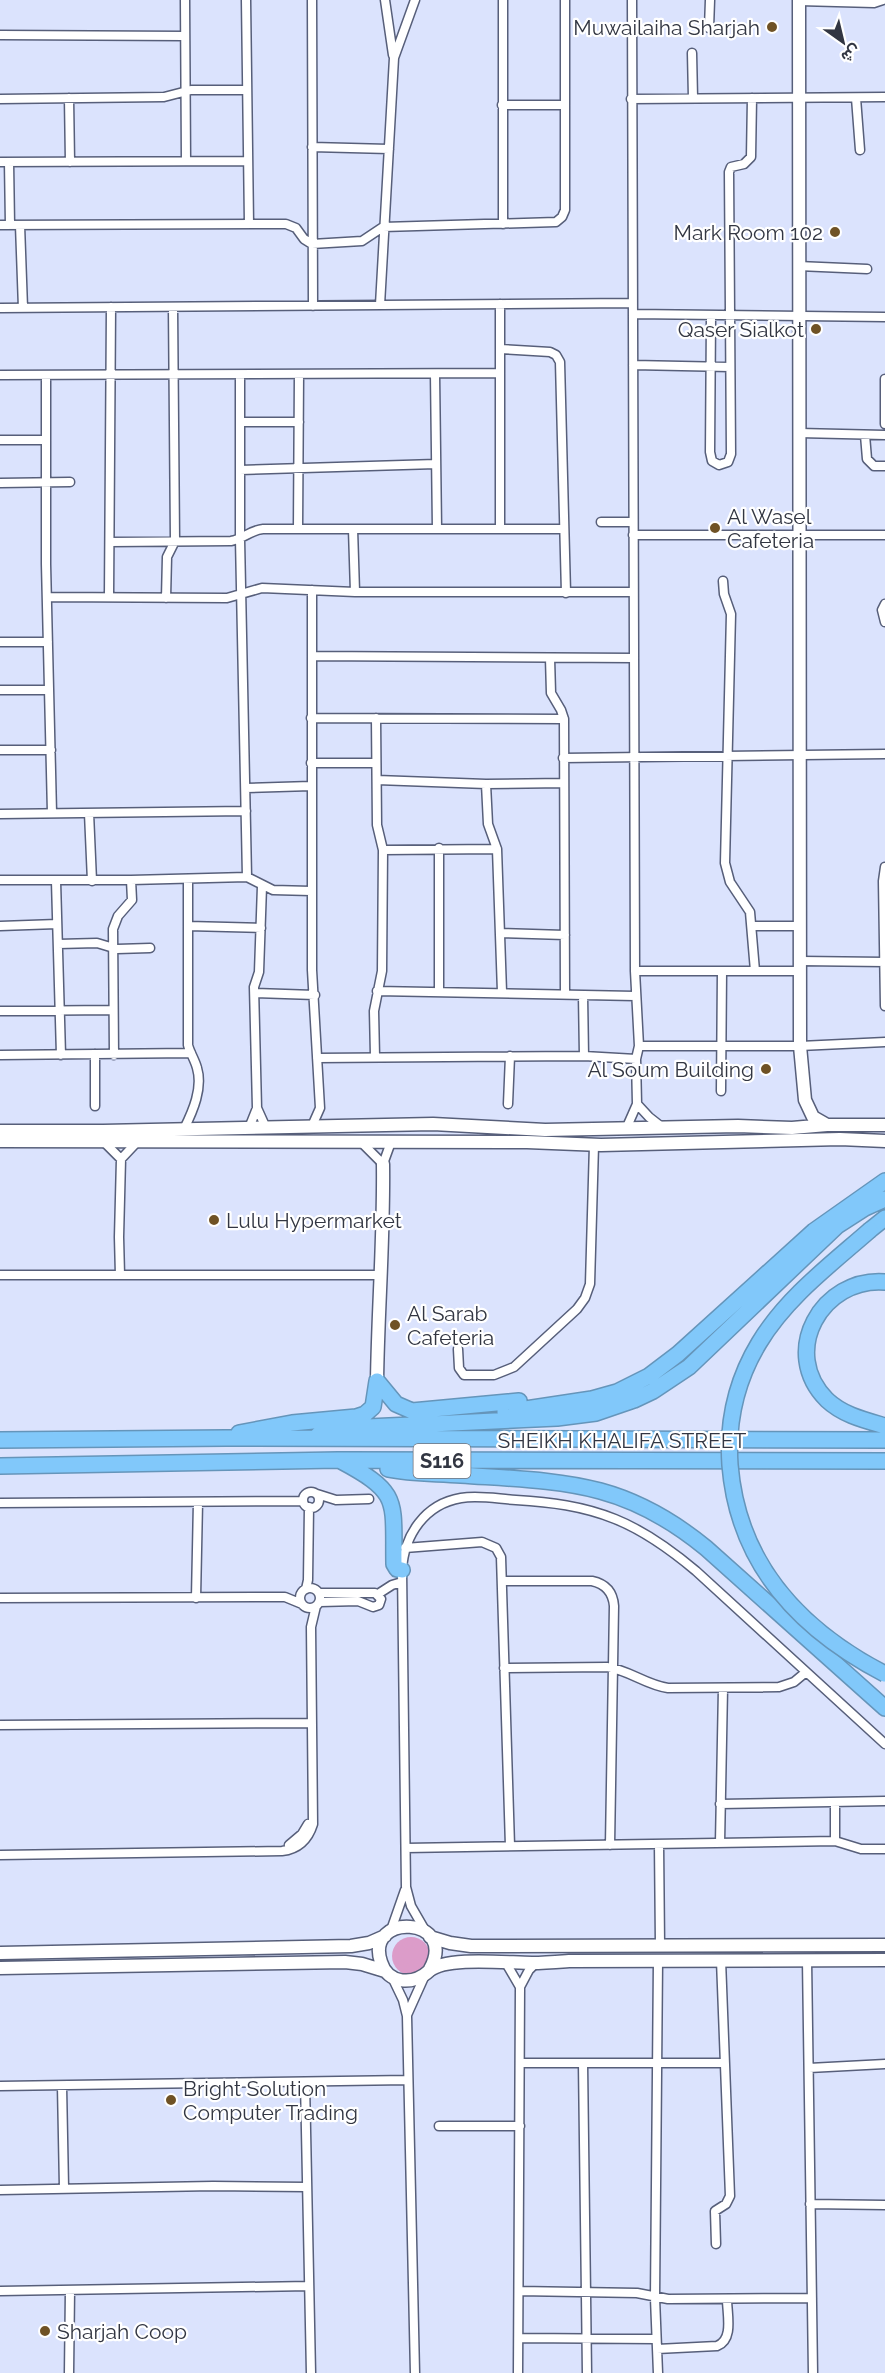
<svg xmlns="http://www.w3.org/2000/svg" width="885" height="2373" font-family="Raleway,Vazirmatn,sans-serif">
<rect width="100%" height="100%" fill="#dbe3fd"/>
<!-- grass -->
<path fill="#dc9cc9" d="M392 1956a19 19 0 1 1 38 0a19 19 0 1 1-38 0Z"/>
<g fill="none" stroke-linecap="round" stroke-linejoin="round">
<defs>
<path id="street" d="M185,0L186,161
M246,0L249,224
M312,0L313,306
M385,0L393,55
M503,0V224
M799,1L874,3L883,0
M709,28L710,0
M0,35L185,36
M692,53L693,98
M69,98L70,162
M856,98L860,150
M0,99L164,97L191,90H247
M631,99L885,97
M502,105H565
M312,147L389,149
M0,162L248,161
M9,162L10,225
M0,225L286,224L296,228L304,239L312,244L362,241L383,227L556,222L562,217L565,210V0
M20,225L23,308
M798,266L867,269
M380,305L394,58L415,0
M0,308L632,303
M633,314L885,317
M711,316L710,452L712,461L719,465L728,462L731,454L729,172L731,167L744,164L751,157L752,98
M500,349L550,352L556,355L560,362L566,593
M633,365L730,367
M435,374L437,529
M0,375L500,373
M46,375V564L52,813
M240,375V539L247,877
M885,379V424
M240,422H299
M799,433L885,435
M865,435L867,459L874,466H885
M0,440H46
M240,470L436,464
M0,483L70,482
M601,522H633
M298,529L299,374
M353,529L355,592
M500,529V304
M633,535H885
M110,542L231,541C243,539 251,530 263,529H564
M723,581L724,594L731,614L725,863L730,882L750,912L755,971
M47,597L227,598L262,588L355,592H633
M109,597L111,307
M166,598L167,557L175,541L173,307
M885,604L882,610L885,622
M0,642H48
M312,656L634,658
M550,658L551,693L561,710L564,719L565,994
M0,690H49
M311,718L564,719
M0,750H51
M563,758L885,754
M311,763H376
M377,780L486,784L564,783
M486,784L488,824L497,849L502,992
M246,788L311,786
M89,813L92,881
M0,814L246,811
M383,850L497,849
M885,867L883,881L885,1006
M0,880H131L247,877L273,890L311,891
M56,881L61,1055
M262,886L259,972L254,987L257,1108L266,1128
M0,926L57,924
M188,926L261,928
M752,926H801
M500,933L565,935
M58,944L97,943L117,949L150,948
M801,961L885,962
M635,971H801
M377,991L635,996
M439,991V848
M255,993L315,995
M583,995L584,1056
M0,1011L113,1010
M639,1046H800L885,1042
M95,1054V1106
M0,1055L191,1053
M114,1055L113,929L118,916L132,900L131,880
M375,1056L374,1011L382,971L383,850L377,825L376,718
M317,1058L584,1056L636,1059
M721,1091L722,971
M508,1104L510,1056
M637,1104L649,1117L663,1128
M312,1126L320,1108L312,970V590
M249,1128L257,1108
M184,1129C193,1111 203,1088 197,1068C195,1060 190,1053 188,1045V879
M626,1129L637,1104L636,1059L639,1046L635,971L632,0
M103,1141L121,1159
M361,1142L383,1164
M383,1164L391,1142
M0,1275H381
M120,1275L119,1237L121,1159L137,1142
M458,1349L459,1368L464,1375H494L514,1367L577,1309L585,1298L590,1284L594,1145
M303 1500a8 8 0 1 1 16 0a8 8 0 1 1-16 0Z
M317,1494L336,1500L369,1499
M0,1503L303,1501
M405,1548L482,1542L496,1548L501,1557L510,1846
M502,1581H592C606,1584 613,1593 614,1606L610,1845
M300 1598a10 10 0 1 1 20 0a10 10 0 1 1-20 0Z
M306,1589L308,1580L309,1507
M378,1594L392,1585L402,1582
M0,1598L285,1597L302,1604
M196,1598L198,1502
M320,1602L358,1601L373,1607L379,1605L381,1599L375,1593H320
M504,1668L607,1667C629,1670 646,1685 668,1688L779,1687L794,1682L806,1672
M0,1725L310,1723
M835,1802V1841
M720,1804L885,1801
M720,1843L723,1688
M659,1844L660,1945
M289,1845L302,1834L308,1824
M406,1848L835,1841L861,1849H885
M0,1855L282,1851C299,1849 308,1840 313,1824L311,1627L316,1606
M391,1930L405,1890
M426,1932L411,1906L406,1887L402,1570C404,1535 425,1504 461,1498C479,1495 498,1499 516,1500C550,1502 583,1506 615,1519C645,1531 671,1550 696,1571L885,1744
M807,1960L813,2373
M658,1961L655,2298L658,2373
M506,1963L520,1987L518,2373
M392,1977L403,2000L407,2016L415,2373
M520,1987L529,1970L536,1963
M407,2015L425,1975
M520,2063H725
M583,2063L587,2373
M809,2068L885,2064
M305,2082L311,2373
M0,2086L408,2080
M62,2086L64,2188
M439,2126H520
M0,2190L213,2186L306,2187
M810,2204L885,2205
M716,2244L715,2211L726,2204L730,2196L721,1960
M0,2291L309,2286
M519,2291L637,2293L668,2299L812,2298
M519,2338L656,2339
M657,2349L717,2346C734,2340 727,2314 727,2299
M69,2373L70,2290"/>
<path id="secondary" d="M799,0L800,1046L805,1100L813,1117L827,1125
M0,1131H103L433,1124L545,1130L738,1126L792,1128L827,1125H885
M0,1141L527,1142L601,1145L840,1139L885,1141
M377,1381C378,1309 384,1237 383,1164
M430,1937L450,1943L471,1946L885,1945
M0,1953L351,1946L369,1943L385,1936
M0,1968L345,1962L362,1964L385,1971
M430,1969C459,1916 364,1912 381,1962C388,1985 414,1985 429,1971C446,1956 508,1963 532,1963C544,1963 556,1962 569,1961L885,1960"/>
<path id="highway" d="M870,1230L885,1218
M885,1282C822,1277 779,1352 827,1400C843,1415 864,1420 885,1426
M377,1381L396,1404L412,1411L519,1401
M505,1412L592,1399L617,1392L649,1376L678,1354L814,1231L885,1181
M239,1433L292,1423L356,1417L365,1414L373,1407L377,1381
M318,1435L347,1428L557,1418L596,1413L634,1400L653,1391L689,1367L837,1226L865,1208L885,1199
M0,1440L226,1438L885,1440
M341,1461C401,1493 393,1500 394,1564L397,1569L402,1570
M0,1466L338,1460L885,1461
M388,1469C411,1474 437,1473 461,1475C563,1482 623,1480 706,1548L885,1708"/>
</defs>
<!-- street casing -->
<use href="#street" stroke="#575f7a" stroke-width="11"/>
<!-- secondary casing -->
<use href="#secondary" stroke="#575f7a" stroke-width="15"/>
<!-- highway casing -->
<use href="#highway" stroke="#6595ba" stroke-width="18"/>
<!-- street -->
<use href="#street" stroke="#fff" stroke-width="8"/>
<!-- secondary -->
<use href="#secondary" stroke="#fff" stroke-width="12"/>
<!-- highway -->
<use href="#highway" stroke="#81c8fa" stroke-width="15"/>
<defs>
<path id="highway-bridge" d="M870,1230C830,1265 786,1298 759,1343C736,1381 727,1422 730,1465C738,1564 800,1630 885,1674"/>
</defs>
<!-- highway-bridge casing -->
<use href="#highway-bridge" stroke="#6595ba" stroke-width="18" stroke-linecap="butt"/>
<!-- highway-bridge -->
<use href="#highway-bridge" stroke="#81c8fa" stroke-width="15"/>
</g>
<!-- markers -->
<g fill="#6f5225" stroke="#fff" stroke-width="2">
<circle cx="772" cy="27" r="6"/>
<circle cx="835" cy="232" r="6"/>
<circle cx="816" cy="329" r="6"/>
<circle cx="715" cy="528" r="6"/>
<circle cx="766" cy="1069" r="6"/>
<circle cx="214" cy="1220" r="6"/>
<circle cx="395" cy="1325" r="6"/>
<circle cx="171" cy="2100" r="6"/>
<circle cx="45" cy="2331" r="6"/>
</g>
<g text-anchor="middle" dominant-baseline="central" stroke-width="4.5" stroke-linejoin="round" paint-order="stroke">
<!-- shield labels -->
<rect fill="#fff" stroke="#70727b" stroke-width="1.5" x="413.5" y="1444" width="57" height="34" rx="4.5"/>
<g font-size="20" font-weight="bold" fill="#323642">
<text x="442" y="1461">S116</text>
</g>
<!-- poi labels -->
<g font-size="21" fill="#323642" stroke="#fff" text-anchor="start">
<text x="760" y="27" text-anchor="end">Muwailaiha Sharjah</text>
<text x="823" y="232" text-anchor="end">Mark Room 102</text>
<text x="804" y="329" text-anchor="end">Qaser Sialkot</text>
<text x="727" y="516">Al Wasel<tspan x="727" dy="24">Cafeteria</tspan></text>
<text x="754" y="1069" text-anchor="end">Al Soum Building</text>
<text x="226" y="1220">Lulu Hypermarket</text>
<text x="407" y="1313">Al Sarab<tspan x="407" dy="24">Cafeteria</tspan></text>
<text x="183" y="2088">Bright Solution<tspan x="183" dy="24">Computer Trading</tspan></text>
<text x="57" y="2331">Sharjah Coop</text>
</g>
<!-- street labels -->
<g font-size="21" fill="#323642" stroke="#fff">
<text x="622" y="1440">SHEIKH KHALIFA STREET</text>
</g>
</g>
<!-- north arrow -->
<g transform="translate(843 42) rotate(146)" stroke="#ffffff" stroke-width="4.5" paint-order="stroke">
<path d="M0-4.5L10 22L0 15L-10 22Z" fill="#323642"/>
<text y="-9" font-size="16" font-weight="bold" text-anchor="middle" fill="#323642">ش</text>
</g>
</svg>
